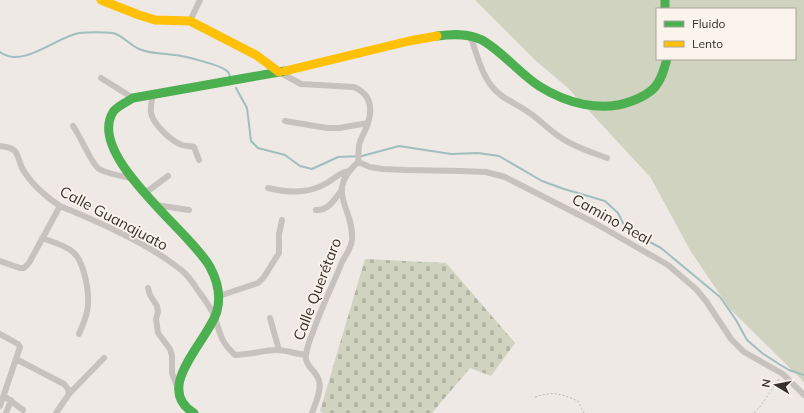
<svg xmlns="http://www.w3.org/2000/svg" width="804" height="413" font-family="Mulish,sans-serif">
<defs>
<pattern id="cemetery-stones" width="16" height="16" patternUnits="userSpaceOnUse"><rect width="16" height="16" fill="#cfd3bf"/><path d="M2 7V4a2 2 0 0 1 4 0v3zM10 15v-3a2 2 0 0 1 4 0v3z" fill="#b2b5a4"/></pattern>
</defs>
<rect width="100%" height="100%" fill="#eee9e4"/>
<!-- green -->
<path fill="#cfd3bf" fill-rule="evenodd" d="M475,0H804V382L729,308L690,250L651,178L567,87L535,60ZM657,9H795V59H657Z"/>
<!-- cemetery -->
<path fill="url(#cemetery-stones)" d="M365,259L446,263L515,343L491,376L470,368L432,413H323L320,411Z"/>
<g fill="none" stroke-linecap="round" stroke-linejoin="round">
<!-- stream -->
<path stroke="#a1bebe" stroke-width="2" d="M0,52C23,69 56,37 79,33C86,32 106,32 113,33C122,35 130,45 139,49C150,54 163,53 175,55C184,56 221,65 227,71C229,72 229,74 230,76
M236,88L247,108L251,141L258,148L285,155L300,166L312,169L338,157L362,156L399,146L451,154L478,153L499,156L542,181L564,189L605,201L618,213L626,229L661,248L720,297L736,320L747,340L762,353L779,364L789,370L804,375"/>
<!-- path -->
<path stroke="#c0bab5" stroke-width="1" stroke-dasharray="2 2" stroke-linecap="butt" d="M535,397C554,391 561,394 578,401L584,413
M754,413L760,407L779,379"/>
<!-- street -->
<path stroke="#c7c2bd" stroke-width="6" d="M190,21L200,0
M470,36C477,52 479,69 490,84C500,99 517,103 531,114C541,121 549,130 560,137C574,147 591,152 607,158
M279,72L301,84L354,87C370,94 373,107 368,123C366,131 360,138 359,146C358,151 359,157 358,162C324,193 354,206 352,240C351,249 346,254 342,262C333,285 321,308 313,332C310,339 307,347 306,355C304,366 317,371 319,381C322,390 315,404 312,413
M101,78L133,98
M153,94C152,100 150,107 151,113C153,124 171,141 182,145C185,146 190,146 194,147L199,160
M285,121L327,128H339L368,123
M73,126C80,135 92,165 99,169C108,174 121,176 131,178
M0,146C5,147 11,147 15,151C18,155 20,163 22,168C31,184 45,196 60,206C99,222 147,243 180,269C188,275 194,284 199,292C205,300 212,309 215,318C221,336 221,342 235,355C250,355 263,350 277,350C286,350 296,354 306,355
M358,162L370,167L383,169L407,170L461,171L486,172L505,177L593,222L668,265L696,289L706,301L731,339L744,352L783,374L804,395
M268,188C288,193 309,194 327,183C335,178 339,173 349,171
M145,193L168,176
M156,205L189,210
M316,210C329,211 335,198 342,190
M42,238C52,242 65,245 73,252C84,261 89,291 88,304C88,315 83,324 79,334
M0,261L20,268H24L29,263L60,206
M148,288L150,295L157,306L158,312L156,319L158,333L170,349L172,356V373L178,389
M219,296L258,283L264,277L279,253V234L282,220
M270,318L279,350
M0,334L18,344L20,347L0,406
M16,359L64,384L68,389L69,394
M4,396L23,410
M6,413L11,400
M56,413L69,394L104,358"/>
<!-- fast -->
<path stroke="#4caf50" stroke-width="9" d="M665,0V9
M437,36C452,34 468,33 482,40C503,52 519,73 539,86C566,103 601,113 632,101C640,98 649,94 655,87C662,79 664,69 667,59
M194,413C152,388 209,340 217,311C221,296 217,280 210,267C191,232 86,156 113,112C117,106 127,102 133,98L285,71"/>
<!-- slow -->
<path stroke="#ffc107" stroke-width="9" d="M101,0L139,15L155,20L190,21L256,55L279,72
M285,71L409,41L437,36"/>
</g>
<g text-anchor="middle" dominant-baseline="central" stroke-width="3.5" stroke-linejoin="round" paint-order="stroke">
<!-- street labels -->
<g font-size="15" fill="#392f2b" stroke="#faf4ed">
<text transform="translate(114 218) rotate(28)">Calle Guanajuato</text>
<text transform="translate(612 219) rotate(29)">Camino Real</text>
<text transform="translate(317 289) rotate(-69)">Calle Querétaro</text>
</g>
</g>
<!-- legend -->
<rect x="656" y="8" width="140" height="52" fill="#faf4ed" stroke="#ada59f"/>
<rect x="664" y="21" width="20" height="6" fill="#4caf50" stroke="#ada59f"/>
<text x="692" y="28" font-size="12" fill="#392f2b">Fluido</text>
<rect x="664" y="41" width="20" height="6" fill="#ffc107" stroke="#ada59f"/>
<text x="692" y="48" font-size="12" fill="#392f2b">Lento</text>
<!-- north arrow -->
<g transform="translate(776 385) rotate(280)" stroke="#faf4ed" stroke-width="3" paint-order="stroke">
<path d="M0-3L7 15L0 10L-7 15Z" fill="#392f2b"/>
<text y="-6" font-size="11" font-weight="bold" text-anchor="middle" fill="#392f2b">N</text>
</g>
</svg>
